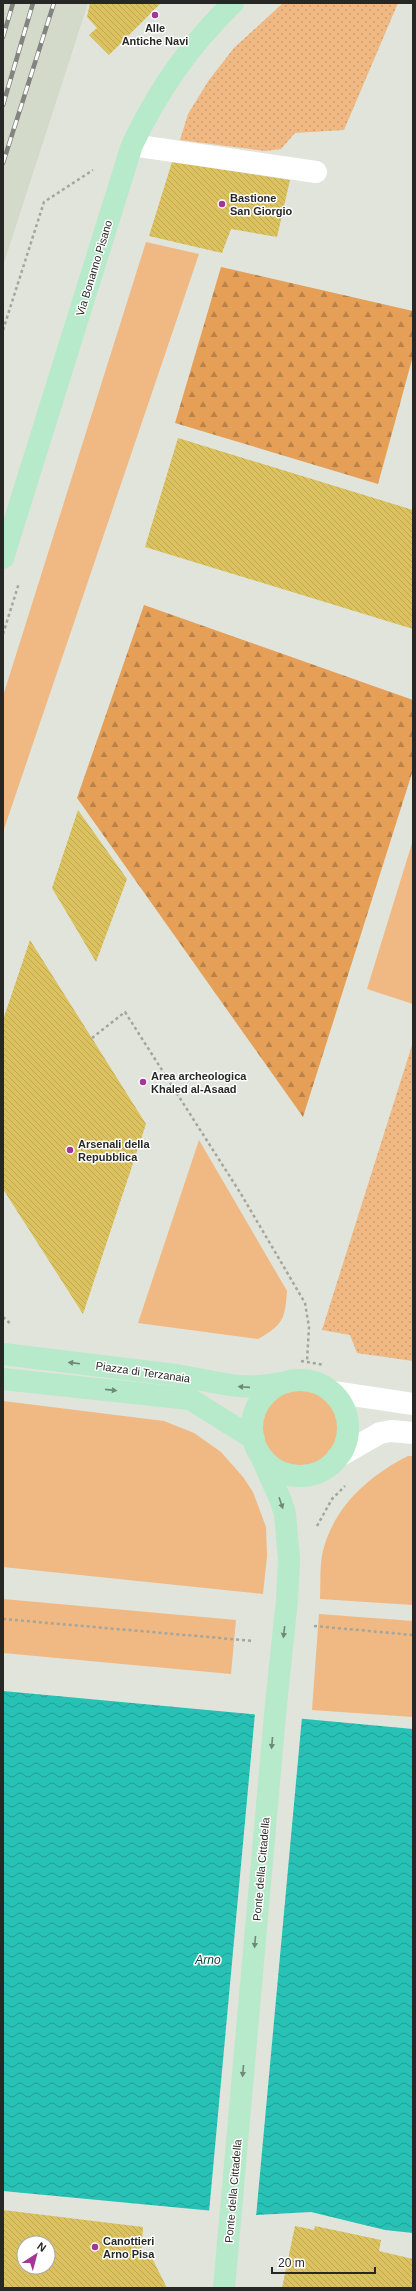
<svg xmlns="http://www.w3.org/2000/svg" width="416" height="2291" font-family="Helvetica,sans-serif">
<defs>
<pattern id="forest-firs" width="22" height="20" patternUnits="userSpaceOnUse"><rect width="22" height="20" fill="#e59f57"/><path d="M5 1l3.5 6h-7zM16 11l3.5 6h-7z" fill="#ba8248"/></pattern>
<pattern id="park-dots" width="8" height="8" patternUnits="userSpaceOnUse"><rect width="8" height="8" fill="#f0b882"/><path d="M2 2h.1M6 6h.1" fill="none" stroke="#ce9e70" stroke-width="1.8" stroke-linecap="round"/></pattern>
<pattern id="water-waves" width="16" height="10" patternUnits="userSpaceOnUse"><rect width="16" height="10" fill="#27c2b5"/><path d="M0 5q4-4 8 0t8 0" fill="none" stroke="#229e93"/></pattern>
<pattern id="building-back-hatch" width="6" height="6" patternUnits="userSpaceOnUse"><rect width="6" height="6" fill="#dbc25f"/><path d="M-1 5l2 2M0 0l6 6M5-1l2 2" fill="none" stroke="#bca752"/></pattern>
</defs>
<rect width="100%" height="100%" fill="#e0e4db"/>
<!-- built -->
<path fill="#d3daca" d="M3,3H88L3,266Z"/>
<!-- green -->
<path fill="#f0b882" d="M146,242L199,254L3,832V696Z
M413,840V1004L367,989Z
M199,1140L287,1291C285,1319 283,1325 258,1339L138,1323Z
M261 1428a39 39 0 1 1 78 0a39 39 0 1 1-78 0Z
M3,1401L164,1421L194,1433L221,1452L243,1477L253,1492L266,1527L267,1556L263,1594L3,1567Z
M408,1456H413V1605L320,1599C321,1582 319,1563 324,1547C336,1505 370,1475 408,1456Z
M3,1599L236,1620L231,1674L3,1653Z
M319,1614L413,1621V1717L312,1710Z"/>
<!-- forest -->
<path fill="url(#forest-firs)" d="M221,267L413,311V356L378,484L175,423Z
M144,605L413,700V770L303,1117L77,798Z"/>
<!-- park -->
<path fill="url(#park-dots)" d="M283,3H398L344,130L295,133L281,149L265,151L180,140L188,114L209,80L234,48Z
M413,1042V1361L357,1353L350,1335L322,1330Z"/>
<!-- water -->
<path fill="url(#water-waves)" d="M3,1691L413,1729V2233L385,2230L311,2212L256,2215L3,2191Z"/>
<!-- pier -->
<path fill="#e0e4db" d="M255,1713L302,1717L256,2217L209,2212Z"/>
<!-- building -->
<path fill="url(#building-back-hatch)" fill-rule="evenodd" d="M90,3H161L109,55L89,35L97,28L87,17Z
M172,162L290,180L277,237L231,229L222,253L149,236Z
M178,438L413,510V629L145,547Z
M78,810L127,879L96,962L52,888Z
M30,940L146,1124L83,1314L3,1189V1020Z
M3,2210L143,2227L141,2255L149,2252L167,2288H3ZM24,2243H48V2267H24Z
M295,2226L314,2230L315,2226L381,2240L379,2251L413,2259V2288H282Z"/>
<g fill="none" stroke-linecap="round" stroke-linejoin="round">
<!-- path -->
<path stroke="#a3a69f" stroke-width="2.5" stroke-dasharray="3 3" stroke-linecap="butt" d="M3,330L44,202L93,170
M3,634L19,583
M92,1038L125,1012L241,1194L305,1303L309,1327L307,1361
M3,1317L12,1325
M301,1361L324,1365
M317,1526L332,1499L345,1486
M3,1619L254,1641
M314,1626L413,1635"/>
<!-- minor -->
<path stroke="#fff" stroke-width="22" d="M132,145L316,172
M333,1392L413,1404
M338,1457L380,1433L391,1431L413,1433"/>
<!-- major -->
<path stroke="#b6eaca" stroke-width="22" d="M3,558L132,145C159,89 189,46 233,3
M3,1354C61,1361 118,1368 176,1375C213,1381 243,1392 281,1383
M3,1379L190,1399L254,1439
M252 1428a48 48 0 1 1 96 0a48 48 0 1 1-96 0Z
M224,2288L276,1704L287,1600L289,1559L285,1514L281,1501L260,1454"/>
<defs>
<path id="rail" d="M3,37L13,3
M3,105L33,3
M3,163L54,3"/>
</defs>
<!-- rail casing -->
<use href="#rail" stroke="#82857f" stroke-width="4.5"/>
<!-- rail -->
<use href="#rail" stroke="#fff" stroke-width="3" stroke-dasharray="9" stroke-linecap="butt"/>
</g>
<!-- one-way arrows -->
<defs><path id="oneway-solid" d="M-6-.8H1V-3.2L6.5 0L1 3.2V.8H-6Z"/></defs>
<g fill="#6e8978">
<use href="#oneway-solid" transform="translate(74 1363) rotate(-173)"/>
<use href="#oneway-solid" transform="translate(244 1387) rotate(-176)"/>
<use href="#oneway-solid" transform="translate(111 1390) rotate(6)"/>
<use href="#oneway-solid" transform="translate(281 1503) rotate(71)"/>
<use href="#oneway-solid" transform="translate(284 1632) rotate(97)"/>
<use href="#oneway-solid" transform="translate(272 1743) rotate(95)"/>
<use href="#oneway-solid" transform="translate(255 1942) rotate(95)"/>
<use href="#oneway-solid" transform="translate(243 2071) rotate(95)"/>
</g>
<!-- markers -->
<g fill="#a43695" stroke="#fff" stroke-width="1.5">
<circle cx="155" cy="15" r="4"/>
<circle cx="222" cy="204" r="4"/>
<circle cx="143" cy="1082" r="4"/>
<circle cx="70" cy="1150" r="4"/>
<circle cx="95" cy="2247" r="4"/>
</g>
<g text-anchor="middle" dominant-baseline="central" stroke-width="3" stroke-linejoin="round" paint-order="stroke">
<!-- poi labels -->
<g font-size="11" font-weight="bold" fill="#272825" stroke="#fff" text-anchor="start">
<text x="155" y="28" text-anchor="middle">Alle<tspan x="155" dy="13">Antiche Navi</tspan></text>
<text x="230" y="198">Bastione<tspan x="230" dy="13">San Giorgio</tspan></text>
<text x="151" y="1076">Area archeologica<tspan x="151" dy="13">Khaled al-Asaad</tspan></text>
<text x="78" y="1144">Arsenali della<tspan x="78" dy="13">Repubblica</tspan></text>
<text x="103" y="2241">Canottieri<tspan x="103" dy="13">Arno Pisa</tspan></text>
</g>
<!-- street labels -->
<g font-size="11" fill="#272825" stroke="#fff">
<text transform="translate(94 268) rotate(-73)">Via Bonanno Pisano</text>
<text transform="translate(143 1372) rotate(8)">Piazza di Terzanaia</text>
<text transform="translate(261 1869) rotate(-85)">Ponte della Cittadella</text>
<text transform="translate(233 2191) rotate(-85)">Ponte della Cittadella</text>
</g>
<!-- water labels -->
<g font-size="12" font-style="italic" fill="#024540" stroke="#fff">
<text x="208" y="1960">Arno</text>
</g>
</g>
<!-- border -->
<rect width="416" height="2291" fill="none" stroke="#272825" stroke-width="8"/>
<!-- north arrow -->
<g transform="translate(36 2255) rotate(36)"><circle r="19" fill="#ffffff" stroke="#a9a9a8"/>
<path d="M0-3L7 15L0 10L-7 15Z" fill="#a43695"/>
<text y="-6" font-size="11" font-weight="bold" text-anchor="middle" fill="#272825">N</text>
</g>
<!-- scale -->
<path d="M272 2267v6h103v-6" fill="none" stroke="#272825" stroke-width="2"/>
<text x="278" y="2267" font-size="12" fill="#272825" stroke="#ffffff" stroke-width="3" paint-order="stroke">20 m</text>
</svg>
